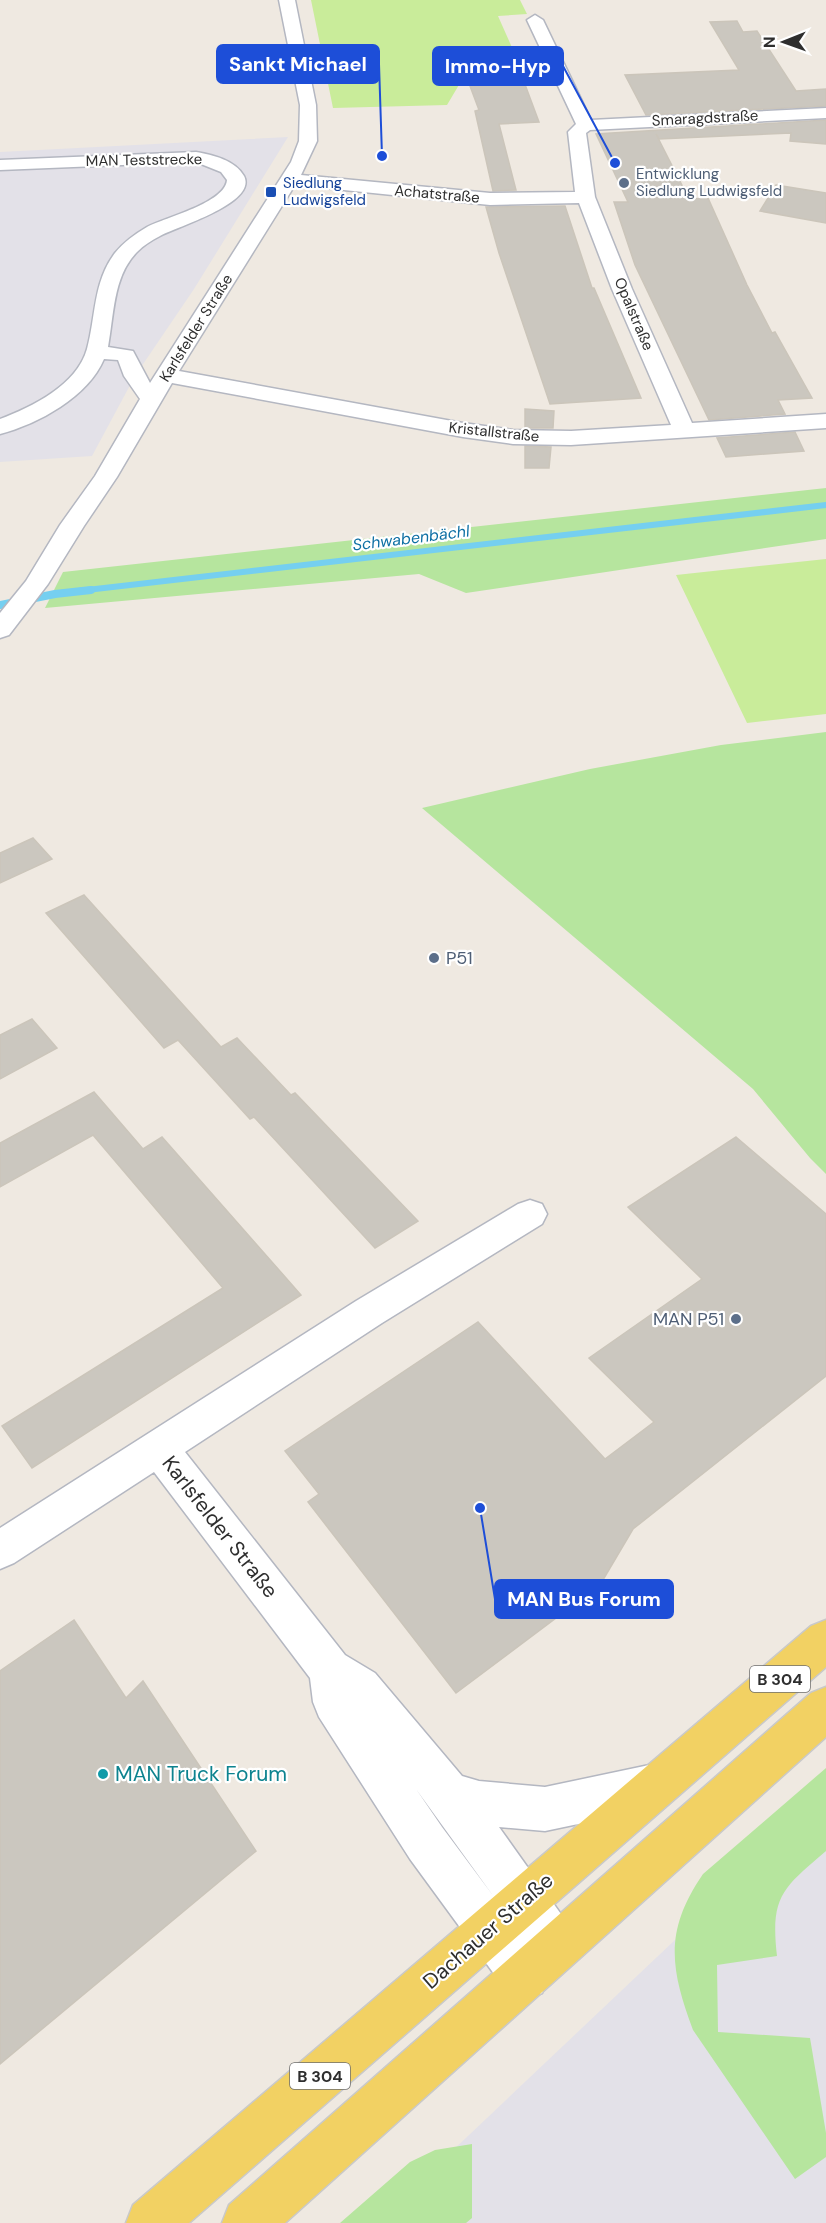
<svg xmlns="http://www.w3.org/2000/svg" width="826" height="2223" font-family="'DM Sans',sans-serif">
<rect width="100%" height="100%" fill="#efe9e1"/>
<!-- industrial -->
<path fill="#e3e1e8" d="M288,137L194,289L135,376L92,456L0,462V152Z
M826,1797V2223H376Z"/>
<!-- green -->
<path fill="#b6e59e" d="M826,488V539L466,593L419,574L45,608L63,572Z
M826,732V1174L810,1158L753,1089L422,808L590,769L721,745Z
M826,1768V1851C783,1888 770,1896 777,1956L717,1965L718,2032L810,2038L826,2133V2157L795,2179L693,2030C670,1968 664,1931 703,1874Z
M472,2144V2218L466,2223H340L410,2162L435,2150Z"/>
<!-- pitch -->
<path fill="#c9ec9a" d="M311,0H520L527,14L498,16L518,61L472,63L447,105L333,108Z
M826,559V714L747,723L676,575Z"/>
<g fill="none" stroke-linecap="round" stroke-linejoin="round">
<!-- stream-far1 -->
<path stroke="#75cff0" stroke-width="6" d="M78,591L826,505"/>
<!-- stream -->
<path stroke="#75cff0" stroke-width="8" d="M0,605L55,594L91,590"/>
</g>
<!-- building -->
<path fill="#cbc7bf" stroke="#cbc5ba" stroke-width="1.5" d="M737,21L743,32L757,31L796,91L826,89V106L646,115L625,75L739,70L710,22Z
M517,63L539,122L499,124L516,190L493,191L475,111L479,110L470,86L495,85L488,64Z
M826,120V144L790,141L791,133L659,139L656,134L689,199L708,198L747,285L772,333L775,332L812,398L778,400L785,414L709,420L635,265L614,202H628L596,134Z
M776,185L826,193V223L760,211Z
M565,206L592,288H594L641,398L550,404L499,253L486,207Z
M525,409L554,411L553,428H525Z
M795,432L804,451L726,457L717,438Z
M525,446L551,447L549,468H525Z
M33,838L52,859L0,883V853Z
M84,895L221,1047L237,1038L291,1095L295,1093L418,1221L375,1248L254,1117L250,1119L178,1040L164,1048L46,913Z
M32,1019L57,1048L0,1079V1035Z
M94,1092L143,1149L162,1137L301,1295L32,1468L2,1426L223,1288L93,1135L0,1187V1143Z
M736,1137L826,1214V1376L633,1529L600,1585L456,1693L308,1502L319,1494L285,1451L478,1322L605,1459L654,1422L589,1358L702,1279L628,1207Z
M74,1620L126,1698L143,1681L256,1851L0,2064V1671Z"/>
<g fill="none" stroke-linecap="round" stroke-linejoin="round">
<defs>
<path id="minor" d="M279,0H295L316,105L317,141L301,175L490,193L575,192L568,132L576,124L527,20L535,15L543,20L591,120L826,108V118L590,130L586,133L595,197L632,289L692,423L826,414V428L571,445L513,444L463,437L172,383L117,477L84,526L48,584L9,635L0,638V613L26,581L60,525L95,476L140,399L124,376L118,360L104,359C88,397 38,424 0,434V419C32,407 77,385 87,349C96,316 93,282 115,253C124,242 135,234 147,227C166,217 225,203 227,180L221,172L196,162L0,170V160L196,152C213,155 235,160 244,176C258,203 176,227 160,236C152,240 144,245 137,252C113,276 114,315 108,347L133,351L150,383L291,162L299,141L300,105ZM295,185L490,205L579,203L612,289L671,425L571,431L513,430L463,423L179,371Z
M530,1200L542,1204L547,1214L542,1224L382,1323L185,1452L345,1655L375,1673L462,1776L479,1781L545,1787L654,1764L669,1771L676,1786L669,1801L654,1808L545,1831L499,1827L573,1931L580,1947L573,1963L557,1970L544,1965L548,1976L542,1993L525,1999L508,1993L410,1859L319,1717L313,1702L310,1678L154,1472L14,1563L0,1569V1528L356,1301L518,1204ZM416,1789L494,1897L442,1827Z"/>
<path id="major" d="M826,1620V1667L189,2223H126L133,2205L811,1626Z
M826,1687V1737L285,2223H222L229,2205L811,1693Z"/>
</defs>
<!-- minor casing -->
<use href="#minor" stroke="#b4b7c1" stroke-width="3"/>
<!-- major casing -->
<use href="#major" stroke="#c9c9c9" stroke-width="3"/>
<!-- minor -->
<use href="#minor" fill="#fff" fill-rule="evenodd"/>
<!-- major -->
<use href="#major" fill="#f2d163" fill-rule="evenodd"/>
</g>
<!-- markers -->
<g fill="#5c6f8a" stroke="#fff" stroke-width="2">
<circle cx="624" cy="183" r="6"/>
<circle cx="434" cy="958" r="6"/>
<circle cx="736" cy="1319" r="6"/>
</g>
<rect fill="#1a4fb4" stroke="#fff" stroke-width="2" x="265" y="186" width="12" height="12" rx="3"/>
<circle fill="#0f9aa8" stroke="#fff" stroke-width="2" cx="103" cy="1774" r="6"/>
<g text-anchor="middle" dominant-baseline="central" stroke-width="4.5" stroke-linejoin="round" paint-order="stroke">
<!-- far-street labels -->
<g font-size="15" fill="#2e2e2e" stroke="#fff">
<text transform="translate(705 118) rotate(-3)">Smaragdstraße</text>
<text transform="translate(144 160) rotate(-1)">MAN Teststrecke</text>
<text transform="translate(437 194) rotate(5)">Achatstraße</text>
<text transform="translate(634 314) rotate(67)">Opalstraße</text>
<text transform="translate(196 328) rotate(-58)">Karlsfelder Straße</text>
<text transform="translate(494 432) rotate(6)">Kristallstraße</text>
</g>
<!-- far-service labels -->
<g font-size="15" fill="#4e5e75" stroke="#fff" text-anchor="start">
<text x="636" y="174">Entwicklung<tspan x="636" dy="17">Siedlung Ludwigsfeld</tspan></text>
</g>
<!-- far-transit labels -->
<g font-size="15" fill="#164399" stroke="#fff" text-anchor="start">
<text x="283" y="183">Siedlung<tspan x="283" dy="17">Ludwigsfeld</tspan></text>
</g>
<!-- far-water labels -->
<g font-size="16" font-style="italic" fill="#0d6fa3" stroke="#fff">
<text transform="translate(411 538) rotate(-7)">Schwabenbächl</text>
</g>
<!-- shield labels -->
<g fill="#fff" stroke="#6d6d6d" stroke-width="1.5">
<rect x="750" y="1666" width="60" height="26" rx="4.5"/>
<rect x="290" y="2063" width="60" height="26" rx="4.5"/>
</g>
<g font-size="16" font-weight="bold" fill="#2e2e2e">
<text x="780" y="1679">B 304</text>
<text x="320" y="2076">B 304</text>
</g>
<!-- service labels -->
<g font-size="18" fill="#4e5e75" stroke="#fff" text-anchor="start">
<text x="446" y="958">P51</text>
<text x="724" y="1319" text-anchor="end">MAN P51</text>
</g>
<!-- near-street labels -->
<g font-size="21" fill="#2e2e2e" stroke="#fff">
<text transform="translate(220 1527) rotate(52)">Karlsfelder Straße</text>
<text transform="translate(488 1931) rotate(-41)">Dachauer Straße</text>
</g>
<!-- near-culture labels -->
<g font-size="21" fill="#0d838f" stroke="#fff" text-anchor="start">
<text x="115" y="1774">MAN Truck Forum</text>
</g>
</g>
<!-- callouts -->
<path fill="none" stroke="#1d4ed8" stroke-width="2" d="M382 156L379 64M615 163L563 66M480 1508L495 1599"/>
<g fill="#1d4ed8" stroke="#fff" stroke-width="2">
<circle cx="382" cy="156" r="6"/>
<circle cx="615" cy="163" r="6"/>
<circle cx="480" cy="1508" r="6"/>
</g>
<g fill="#1d4ed8" stroke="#1d4ed8" stroke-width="2">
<rect x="217" y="45" width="162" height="38" rx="6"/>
<rect x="433" y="47" width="130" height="38" rx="6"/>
<rect x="495" y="1580" width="178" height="38" rx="6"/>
</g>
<g font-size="20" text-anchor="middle" font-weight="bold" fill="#fff">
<text x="298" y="71">Sankt Michael</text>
<text x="498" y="73">Immo-Hyp</text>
<text x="584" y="1606">MAN Bus Forum</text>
</g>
<!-- north arrow -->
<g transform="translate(784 42) rotate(269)" stroke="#ffffff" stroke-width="4.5" paint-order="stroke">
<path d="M0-4.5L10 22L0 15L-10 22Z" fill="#2e2e2e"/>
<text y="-9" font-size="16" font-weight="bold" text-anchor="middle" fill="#2e2e2e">N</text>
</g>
</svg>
